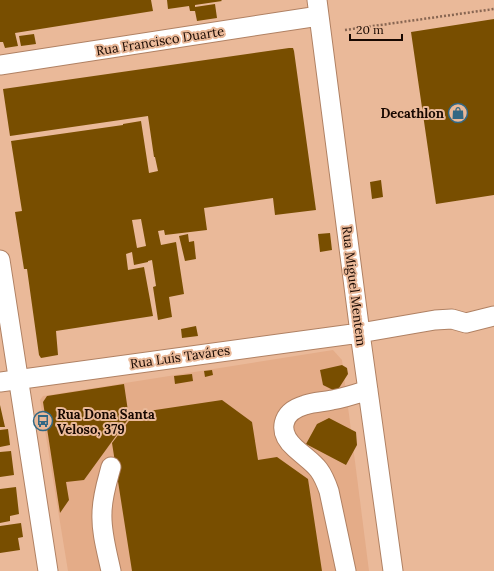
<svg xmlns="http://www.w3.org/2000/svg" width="494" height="571" font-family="Lora,serif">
<rect width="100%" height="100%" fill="#eab999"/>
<!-- built -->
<path fill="#e4ac88" d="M333,350L342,360L369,571H68L40,400L43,396Z"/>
<!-- building -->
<path fill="#784e00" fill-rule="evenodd" d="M0,0H151L153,11L15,33L18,46L5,48L3,42H0Z
M167,0H221L222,1L195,5V7L215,4L217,18L197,21L195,11H190L189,6L168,9Z
M494,19V195L436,204L411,32Z
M34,34L36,44L21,46L19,36Z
M289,48H293L294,51L316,210L275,215L273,198L204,208L207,230L165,235L164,230L158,231L161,245L176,242L184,294L169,297L172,317L158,320L153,287L156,286L152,260L148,261V262L134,265L132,252L126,254L128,270L144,267L153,316L56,331L58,355L41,358L39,355L27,269H24L15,212L22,211L11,141L123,125V124L141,121L149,173L158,171L155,157H154L148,116L10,136L3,89ZM141,219L146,246L137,248L132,220Z
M381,180L383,197L372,199L370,182Z
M330,233L332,250L320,252L318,234Z
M188,234L189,242L194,241L196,259L185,261L179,236Z
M196,326L198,336L182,338L181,329Z
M342,365L347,368L348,374L339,388L335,391L323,385L320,370Z
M212,370L213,375L205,377L204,371Z
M192,374L193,381L175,384L174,376Z
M124,384L129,418L84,480L66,482L69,500L60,513L43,402L47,396Z
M222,400L252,422L258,460L277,457L308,479L322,571H132L112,443L135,413Z
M0,405L5,427H0Z
M329,418L356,432L357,445L346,465L306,444L317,424Z
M8,429L10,445L0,447V430Z
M11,451L14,475L0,477V452Z
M16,487L19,514L10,516V521L0,523V489Z
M21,523L23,537L18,538L20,550L0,553V526Z"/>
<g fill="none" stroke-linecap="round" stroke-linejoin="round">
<defs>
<path id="minor" d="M317,0L360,333L393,571
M0,65L319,16
M0,260L48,571
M0,382L360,333L435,320L452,319L466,323L494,316
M111,571C107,552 101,532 102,513C102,497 107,482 111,467
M346,571L329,491C320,465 314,465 295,448C277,432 281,412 305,405C314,402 323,402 332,400C344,398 356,394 368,390"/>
</defs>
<!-- minor casing -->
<use href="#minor" stroke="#b08163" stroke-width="21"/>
<!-- path -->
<path stroke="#886652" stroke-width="2.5" stroke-dasharray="2 2" stroke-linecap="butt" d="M345,30L494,9"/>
<!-- minor -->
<use href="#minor" stroke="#fff" stroke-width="19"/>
</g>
<!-- icons -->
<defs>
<symbol id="shop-ring" viewBox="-11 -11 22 22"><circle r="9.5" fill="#eab999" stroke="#326884" stroke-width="1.5"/><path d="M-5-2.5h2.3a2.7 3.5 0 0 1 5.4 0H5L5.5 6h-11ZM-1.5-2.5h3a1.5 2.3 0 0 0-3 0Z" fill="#326884"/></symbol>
<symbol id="bus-ring" viewBox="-11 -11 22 22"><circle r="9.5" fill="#eab999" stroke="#326884" stroke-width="1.5"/><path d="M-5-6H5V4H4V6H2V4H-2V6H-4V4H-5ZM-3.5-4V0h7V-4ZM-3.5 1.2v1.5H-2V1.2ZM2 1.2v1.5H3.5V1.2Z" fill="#326884"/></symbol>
</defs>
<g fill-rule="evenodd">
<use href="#shop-ring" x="447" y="102" width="22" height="22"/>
<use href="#bus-ring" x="32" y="410" width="22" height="22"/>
</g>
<g text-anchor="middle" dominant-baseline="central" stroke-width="4" stroke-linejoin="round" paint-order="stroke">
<!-- street labels -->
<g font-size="13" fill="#180801" stroke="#eab999">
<text transform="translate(160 41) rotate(-9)">Rua Francisco Duarte</text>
<text transform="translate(354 286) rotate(83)">Rua Miguel Mentem</text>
<text transform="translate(180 357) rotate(-8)">Rua Luís Taváres</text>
</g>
<!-- poi labels -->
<g font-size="13" font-weight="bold" fill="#180801" stroke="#eab999" text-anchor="end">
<text x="444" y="113">Decathlon</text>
<text x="57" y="414" text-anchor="start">Rua Dona Santa<tspan x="57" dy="15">Veloso, 379</tspan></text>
</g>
</g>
<!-- scale -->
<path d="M350 34v6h52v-6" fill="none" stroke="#180801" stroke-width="2"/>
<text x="356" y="34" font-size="12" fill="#180801" stroke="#eab999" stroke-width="3" paint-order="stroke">20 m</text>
</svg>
